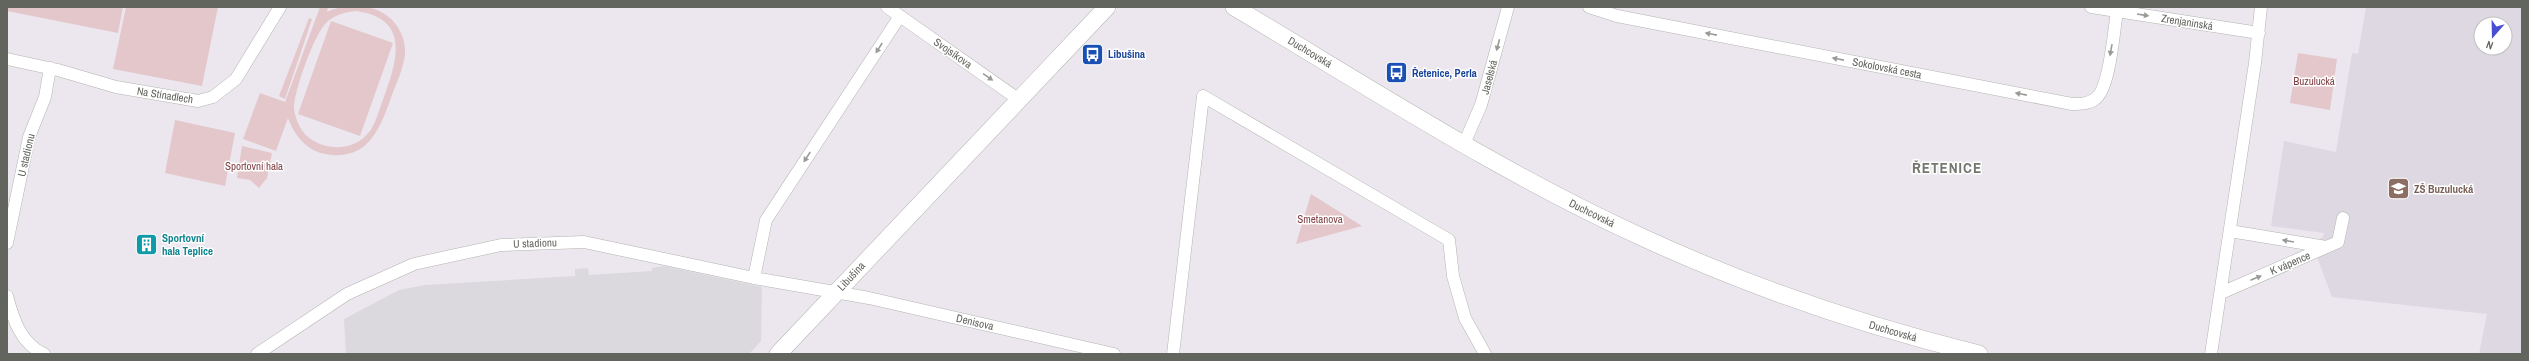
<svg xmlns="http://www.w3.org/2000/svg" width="2529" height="361" font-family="'Archivo Narrow',sans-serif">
<rect width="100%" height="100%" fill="#ece7ee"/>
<!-- industrial -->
<path fill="#dbd9dd" d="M664,266L762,287L761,341L749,354H346L344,319L399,290L425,285L575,276V269L588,268L589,275L652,271V268Z"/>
<!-- education -->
<path fill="#ddd8e1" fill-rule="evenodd" d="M2366,7H2522V354H2479L2487,314L2332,297L2314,249L2325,233L2271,226L2284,141L2336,152L2352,53L2358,54ZM2481,24H2505V48H2481Z"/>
<!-- green -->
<path fill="#e3c7ca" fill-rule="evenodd" d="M7,7H123L118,33L7,11Z
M126,7H218L202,86L113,69Z
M320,7H328L327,12C338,6 349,7 362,7C386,7 407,29 405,55C403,69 397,82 392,95C380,129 368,162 325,154C307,151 294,135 288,118L276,151L243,139L260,93L285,102ZM356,11C409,18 398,58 385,94C380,106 377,121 370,131C355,151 327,152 308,137C300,130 295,118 294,108C294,91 314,35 326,23C334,15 345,12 356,11Z
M309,18L312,19L285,99L279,96Z
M331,21L393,43L360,136L298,114Z
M2298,53L2337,59L2330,110L2290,103Z
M175,120L235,133L225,186L165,173Z
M242,146L272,153L267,178L259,188L250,180L237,178Z
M1311,194L1362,226L1296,244Z"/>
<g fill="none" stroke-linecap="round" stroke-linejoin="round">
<defs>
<path id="street" d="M887,7L1018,99
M1589,7L1617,16L2072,104C2080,104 2088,104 2095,99C2110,90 2114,29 2117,11
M2091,7L2259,33
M7,59L58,70L116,87L198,101L213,97L236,79L280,7
M1464,144L1481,105L1508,7
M2230,231L2326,247
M7,243L29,137L45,97L50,68
M754,278L766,220L900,16
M2221,293L2338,242L2343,218
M7,296C13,319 21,344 44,354
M257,354L347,294L414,264L501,245L584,242L754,278L869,298L1114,354
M1173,354L1203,96L1449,240L1453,276L1465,318L1485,354
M2211,354L2255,63L2261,7"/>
<path id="secondary" d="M1234,7C1369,87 1502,174 1646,239C1753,288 1865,326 1979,354
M778,354L1107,7"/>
</defs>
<!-- street casing -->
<use href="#street" stroke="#b2b5af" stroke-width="13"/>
<!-- secondary casing -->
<use href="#secondary" stroke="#b4b7b1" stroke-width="18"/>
<!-- street -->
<use href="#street" stroke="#fff" stroke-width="12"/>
<!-- secondary -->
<use href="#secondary" stroke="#fff" stroke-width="17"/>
</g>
<!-- one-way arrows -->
<defs><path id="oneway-solid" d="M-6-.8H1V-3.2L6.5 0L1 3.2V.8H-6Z"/></defs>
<g fill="#999b96">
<use href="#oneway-solid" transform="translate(2143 15) rotate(9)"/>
<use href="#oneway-solid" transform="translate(1711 34) rotate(-169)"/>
<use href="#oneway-solid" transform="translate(1498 45) rotate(105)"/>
<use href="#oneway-solid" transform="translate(879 48) rotate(123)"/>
<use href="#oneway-solid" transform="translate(2111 50) rotate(100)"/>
<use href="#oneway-solid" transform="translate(1838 59) rotate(-169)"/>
<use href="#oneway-solid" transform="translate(988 77) rotate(35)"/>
<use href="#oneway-solid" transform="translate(2021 94) rotate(-169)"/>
<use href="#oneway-solid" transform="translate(807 157) rotate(123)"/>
<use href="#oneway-solid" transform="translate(2288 241) rotate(-170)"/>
<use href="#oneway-solid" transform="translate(2256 278) rotate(-23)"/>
</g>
<!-- icons -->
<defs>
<symbol id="bus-square" viewBox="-11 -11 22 22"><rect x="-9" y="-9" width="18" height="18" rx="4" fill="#1a4fb4" stroke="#fff"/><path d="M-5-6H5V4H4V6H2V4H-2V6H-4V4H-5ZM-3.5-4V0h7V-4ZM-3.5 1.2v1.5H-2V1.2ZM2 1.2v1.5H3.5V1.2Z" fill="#fff"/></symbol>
<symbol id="school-square" viewBox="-11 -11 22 22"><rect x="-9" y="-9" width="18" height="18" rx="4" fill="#8d6e63" stroke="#fff"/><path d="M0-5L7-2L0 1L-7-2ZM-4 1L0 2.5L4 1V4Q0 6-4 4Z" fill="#fff"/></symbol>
<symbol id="building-square" viewBox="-11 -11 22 22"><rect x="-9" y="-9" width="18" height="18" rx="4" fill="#0f9aa8" stroke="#fff"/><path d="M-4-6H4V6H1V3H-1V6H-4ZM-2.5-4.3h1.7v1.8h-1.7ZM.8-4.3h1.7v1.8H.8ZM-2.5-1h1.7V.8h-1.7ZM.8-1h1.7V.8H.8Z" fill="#fff"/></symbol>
</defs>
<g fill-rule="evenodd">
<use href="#bus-square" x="1080" y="42" width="25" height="25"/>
<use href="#bus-square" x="1384" y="60" width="25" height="25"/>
<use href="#school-square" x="2386" y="176" width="25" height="25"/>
<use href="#building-square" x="134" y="232" width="25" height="25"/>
</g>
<g text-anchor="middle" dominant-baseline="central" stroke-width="3" stroke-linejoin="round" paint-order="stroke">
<!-- street labels -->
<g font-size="11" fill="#62655e" stroke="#fff">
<text transform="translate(2187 22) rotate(9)">Zrenjaninská</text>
<text transform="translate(1310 52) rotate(31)">Duchcovská</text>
<text transform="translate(953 53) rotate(35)">Svojsíkova</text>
<text transform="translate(1887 68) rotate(11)">Sokolovská cesta</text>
<text transform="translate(1489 77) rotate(-75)">Jaselská</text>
<text transform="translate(165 95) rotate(9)">Na Stínadlech</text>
<text transform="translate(26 155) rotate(-77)">U stadionu</text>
<text transform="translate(1592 213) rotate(26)">Duchcovská</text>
<text transform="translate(535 243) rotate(-2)">U stadionu</text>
<text transform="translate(2290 263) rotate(-23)">K vápence</text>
<text transform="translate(851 276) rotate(-47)">Libušina</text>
<text transform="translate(975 322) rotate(13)">Denisova</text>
<text transform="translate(1893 331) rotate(16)">Duchcovská</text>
</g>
<!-- transit labels -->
<g font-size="11" font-weight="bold" fill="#164399" stroke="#fff" text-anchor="start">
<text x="1108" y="54">Libušina</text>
<text x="1412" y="73">Řetenice, Perla</text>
</g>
<!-- park labels -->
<g font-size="11" fill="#814146" stroke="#fff">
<text x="2314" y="81">Buzulucká</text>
<text x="254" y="166">Sportovní hala</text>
<text x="1320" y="219">Smetanova</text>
</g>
<!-- education labels -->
<g font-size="11" font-weight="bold" fill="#785e54" stroke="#fff" text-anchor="start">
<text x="2414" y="189">ZŠ Buzulucká</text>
</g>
<!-- culture labels -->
<g font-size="11" font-weight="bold" fill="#0d838f" stroke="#fff" text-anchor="start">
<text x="162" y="238">Sportovní<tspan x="162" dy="13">hala Teplice</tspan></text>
</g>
<!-- district labels -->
<g font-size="15" font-weight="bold" letter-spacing="1" fill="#74776f" stroke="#fff">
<text x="1947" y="167">ŘETENICE</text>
</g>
</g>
<!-- border -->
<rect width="2529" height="361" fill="none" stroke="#62655e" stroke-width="16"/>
<!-- north arrow -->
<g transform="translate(2493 36) rotate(200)"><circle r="19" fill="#ffffff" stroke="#c0c1bf"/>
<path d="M0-3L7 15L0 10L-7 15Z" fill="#474ed4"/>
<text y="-6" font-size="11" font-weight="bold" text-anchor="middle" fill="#62655e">N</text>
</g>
</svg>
